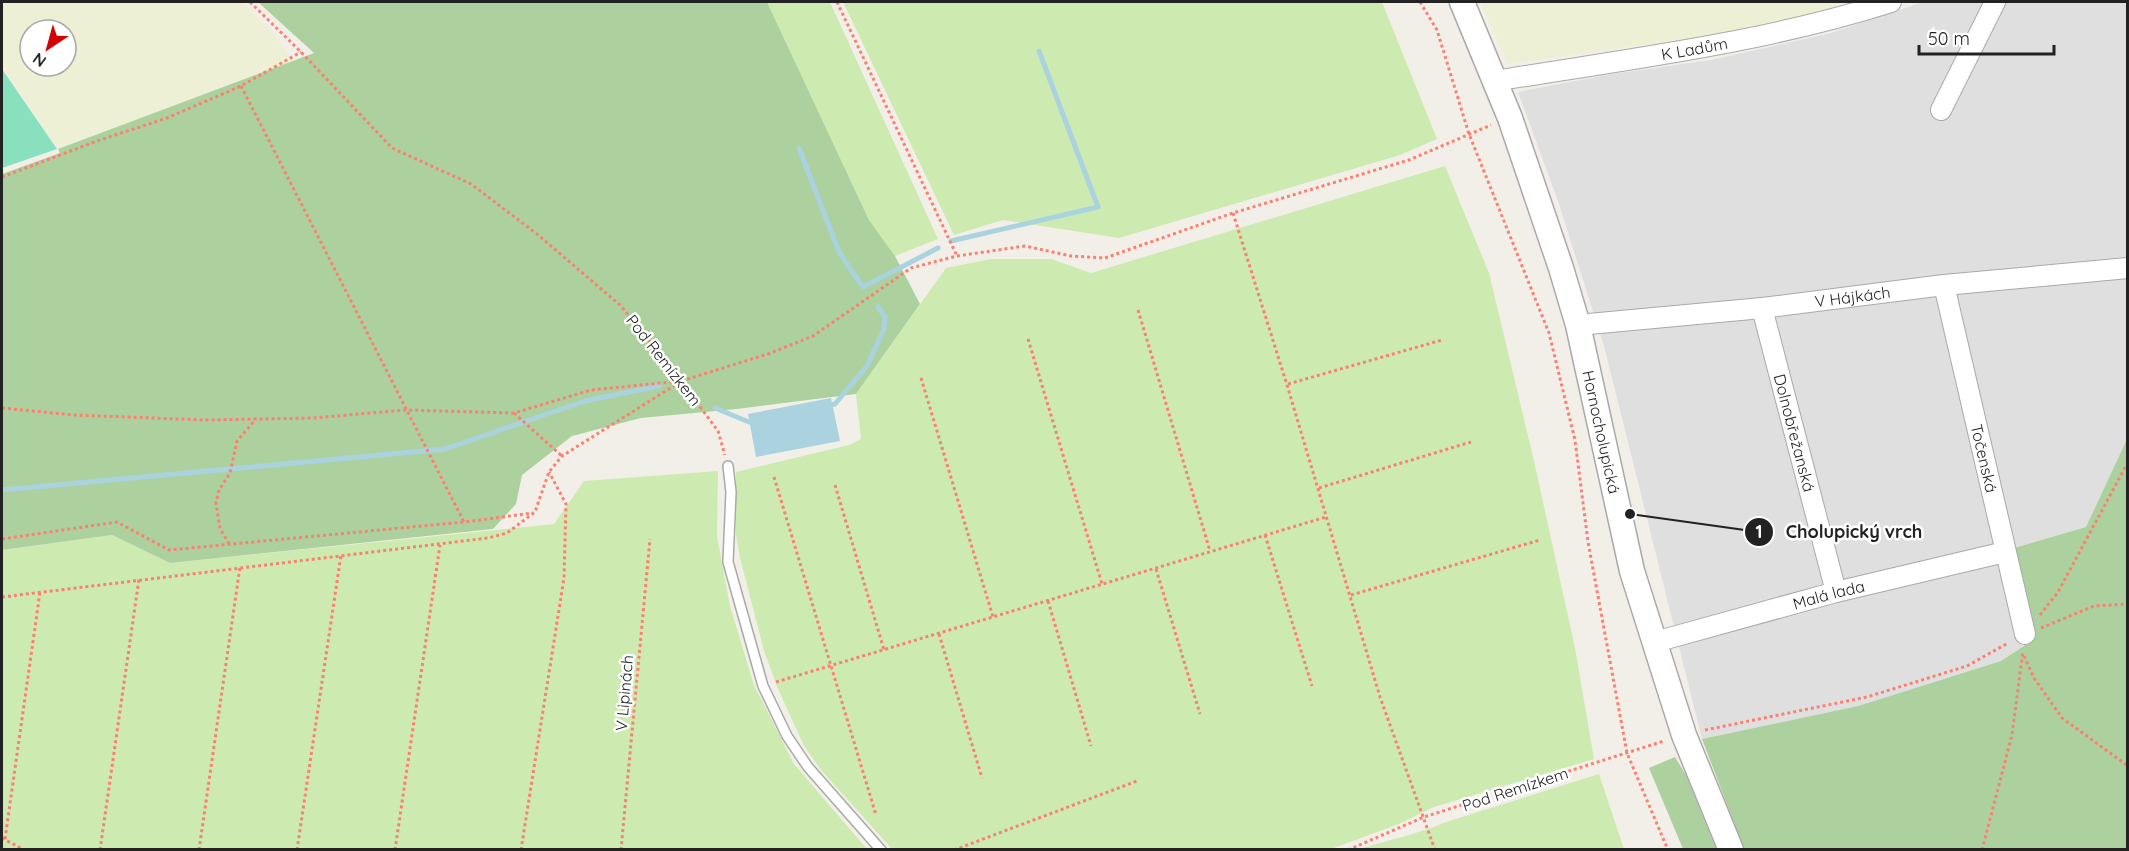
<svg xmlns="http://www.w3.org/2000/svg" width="2129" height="851" font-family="Quicksand,sans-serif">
<rect width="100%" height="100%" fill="#f2efe9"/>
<!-- residential -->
<path fill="#e0dfdf" d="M1923,2H2127V439L2086,527L2014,548L2034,638L2001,661L1858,706L1702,739L1604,346L1558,201L1518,92L1606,75L1711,60L1831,33Z"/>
<!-- farmland -->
<path fill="#eef0d5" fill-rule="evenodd" d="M2,2H243L274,34L294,62L58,149L2,66ZM30,30H66V66H30Z
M1480,2H1860L1781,25L1508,64Z"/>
<!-- grass -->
<path fill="#cdebb0" d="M767,2H830L938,239L895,256L869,220Z
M843,2H1382L1437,139L1400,155L1119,238L1003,220L954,235Z
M1445,166L1489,273L1534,461L1575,648L1594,759L1434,807L1399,824L1331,849H892L821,770L804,746L778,689L764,651L740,558L736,535V472L849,445L861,439L856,394L946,268L991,259H1051L1091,273Z
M718,471L717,536L730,606L754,685L794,764L867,849H2V550L112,535L170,563L554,524L584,481Z
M1599,774L1624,849H1359C1388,840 1418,834 1446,822Z"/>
<!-- forest -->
<path fill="#add19e" d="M258,2H767L869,220L895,256L920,304L856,394L737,409L641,418L572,436L522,475L516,504L493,529L170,563L112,535L2,550V174L60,153L58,149L314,53Z
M2127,439V849H1744L1702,739L1858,706L2001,661L2034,639L2014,548L2086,527Z
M1675,757L1686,775L1716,849H1683L1649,768Z"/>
<!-- pitch -->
<path fill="#88e0be" d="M2,69L57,149L2,168Z"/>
<!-- water -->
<path fill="#aad3df" d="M831,398L840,441L756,457L748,414Z"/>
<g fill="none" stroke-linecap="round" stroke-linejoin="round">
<!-- stream -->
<path stroke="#aad3df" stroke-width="5" d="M799,148L839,252L862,286
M951,241L1098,207L1039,51
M863,287L938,248
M826,406L835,404L867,366L884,329L885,317L878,307
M715,408L749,422L755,421
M2,490L445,449L585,401L659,386"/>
<defs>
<path id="service" d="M728,466L731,492L728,562L763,686L787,736L808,767L881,850"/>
<g id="minor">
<path id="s1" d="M1495,81C1628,59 1763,43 1891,2"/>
<path d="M1941,110L1995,2"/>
<path id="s2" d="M1944,285L2025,634"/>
<path id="s3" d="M1762,308L1836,592"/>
<path id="s4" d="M1578,325L1762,308L1944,285L2128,268"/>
<path id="s5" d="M1655,642L1836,592L2005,552"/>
</g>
<g id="tertiary">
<path id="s6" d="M1462,2L1510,118L1561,268L1578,325L1632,571L1684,735L1731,850"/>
</g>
</defs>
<!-- service casing -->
<use href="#service" stroke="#a9a9a9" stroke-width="12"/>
<!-- minor casing -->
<use href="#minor" stroke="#a9a9a9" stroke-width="22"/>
<!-- tertiary casing -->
<use href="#tertiary" stroke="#a9a9a9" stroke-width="27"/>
<!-- path -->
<path stroke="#fa8072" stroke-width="3" stroke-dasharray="3 3" stroke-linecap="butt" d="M250,2L301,52L392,148L471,184L537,234L621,306L681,381L718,431L725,455
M837,2L957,256
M1420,2L1437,30L1469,134L1549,333L1575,440L1588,542L1627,753L1668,850
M241,86L464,522
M2,177L97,141L167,118L241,86L301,52
M1233,213L1287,385L1380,697L1435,850
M1138,310L1210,551
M1028,339L1102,584
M921,378L993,617
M1288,384L1442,340
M2,408L74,415L205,420L313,418L406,410L514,413L591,390L681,381L768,354L813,336L911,268L957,256L1025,246L1071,256L1105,258L1233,213L1409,160L1491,125
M514,413L562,456
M774,477L876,815
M835,485L884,650
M1319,488L1471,442
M1265,535L1312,686
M2,539L117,522L169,550L464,522L533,513
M229,544L220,528L216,503L219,490L230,473L237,441L256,419
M1156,569L1200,714
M1351,595L1540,540
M2,597L488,538L507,533L535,512L549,472L562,456L680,382
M1048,601L1091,746
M2040,615L2058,592L2128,462
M2041,628L2094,606L2128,604
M939,634L982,778
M2024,656L2034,678L2062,718L2128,766
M776,682L1326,517
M1705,730L1867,697L1967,666L2008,643
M2,838L24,850
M5,839L40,592
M100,850L139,579
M199,850L240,567
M297,850L341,555
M395,850L440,545
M521,850L564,578L566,504L549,472
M621,850L650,539
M954,850L1137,781
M1348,850L1424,817L1664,741
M1982,850L2012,735L2023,651"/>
<!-- service -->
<use href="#service" stroke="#fff" stroke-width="9"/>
<!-- minor -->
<use href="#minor" stroke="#fff" stroke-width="20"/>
<!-- tertiary -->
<use href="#tertiary" stroke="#fff" stroke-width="24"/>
</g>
<g text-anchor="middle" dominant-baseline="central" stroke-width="5" stroke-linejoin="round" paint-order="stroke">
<!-- street labels -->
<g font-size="16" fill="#222" stroke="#fff">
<text stroke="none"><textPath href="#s1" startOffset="202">K Ladům</textPath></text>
<text stroke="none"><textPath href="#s4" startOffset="276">V Hájkách</textPath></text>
<text transform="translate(664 360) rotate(52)">Pod Remízkem</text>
<text stroke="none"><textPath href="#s6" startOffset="453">Hornocholupická</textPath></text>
<text stroke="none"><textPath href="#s3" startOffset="129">Dolnobřežanská</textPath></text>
<text stroke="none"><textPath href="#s2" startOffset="178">Točenská</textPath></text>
<text stroke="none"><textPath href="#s5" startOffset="180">Malá lada</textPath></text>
<text transform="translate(624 693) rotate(-85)">V Lipinách</text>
<text transform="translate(1515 789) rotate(-18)">Pod Remízkem</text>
</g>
</g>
<!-- callouts -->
<path fill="none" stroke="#222" stroke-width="2" d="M1630 514L1759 532"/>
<g fill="#222" stroke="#fff" stroke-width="2">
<circle cx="1630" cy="514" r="6"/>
<circle cx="1759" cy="532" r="15"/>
</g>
<g font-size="18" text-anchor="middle" font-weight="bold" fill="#fff">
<text x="1759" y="538">1</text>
</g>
<g font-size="18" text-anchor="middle" font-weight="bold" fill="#222" stroke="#fff" stroke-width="5" stroke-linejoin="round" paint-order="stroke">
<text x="1854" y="538">Cholupický vrch</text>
</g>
<!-- border -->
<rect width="2129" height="851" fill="none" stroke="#222222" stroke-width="6"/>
<!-- north arrow -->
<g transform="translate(48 48) rotate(216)"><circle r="28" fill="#ffffff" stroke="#a7a7a7" stroke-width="1.5"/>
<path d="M0-4.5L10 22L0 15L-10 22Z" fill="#d40000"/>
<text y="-9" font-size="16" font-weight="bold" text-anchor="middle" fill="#222222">N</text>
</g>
<!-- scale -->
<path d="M1919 45v9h135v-9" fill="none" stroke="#222222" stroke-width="3"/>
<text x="1928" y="45" font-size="18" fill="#222222" stroke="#ffffff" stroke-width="4.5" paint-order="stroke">50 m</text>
</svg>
